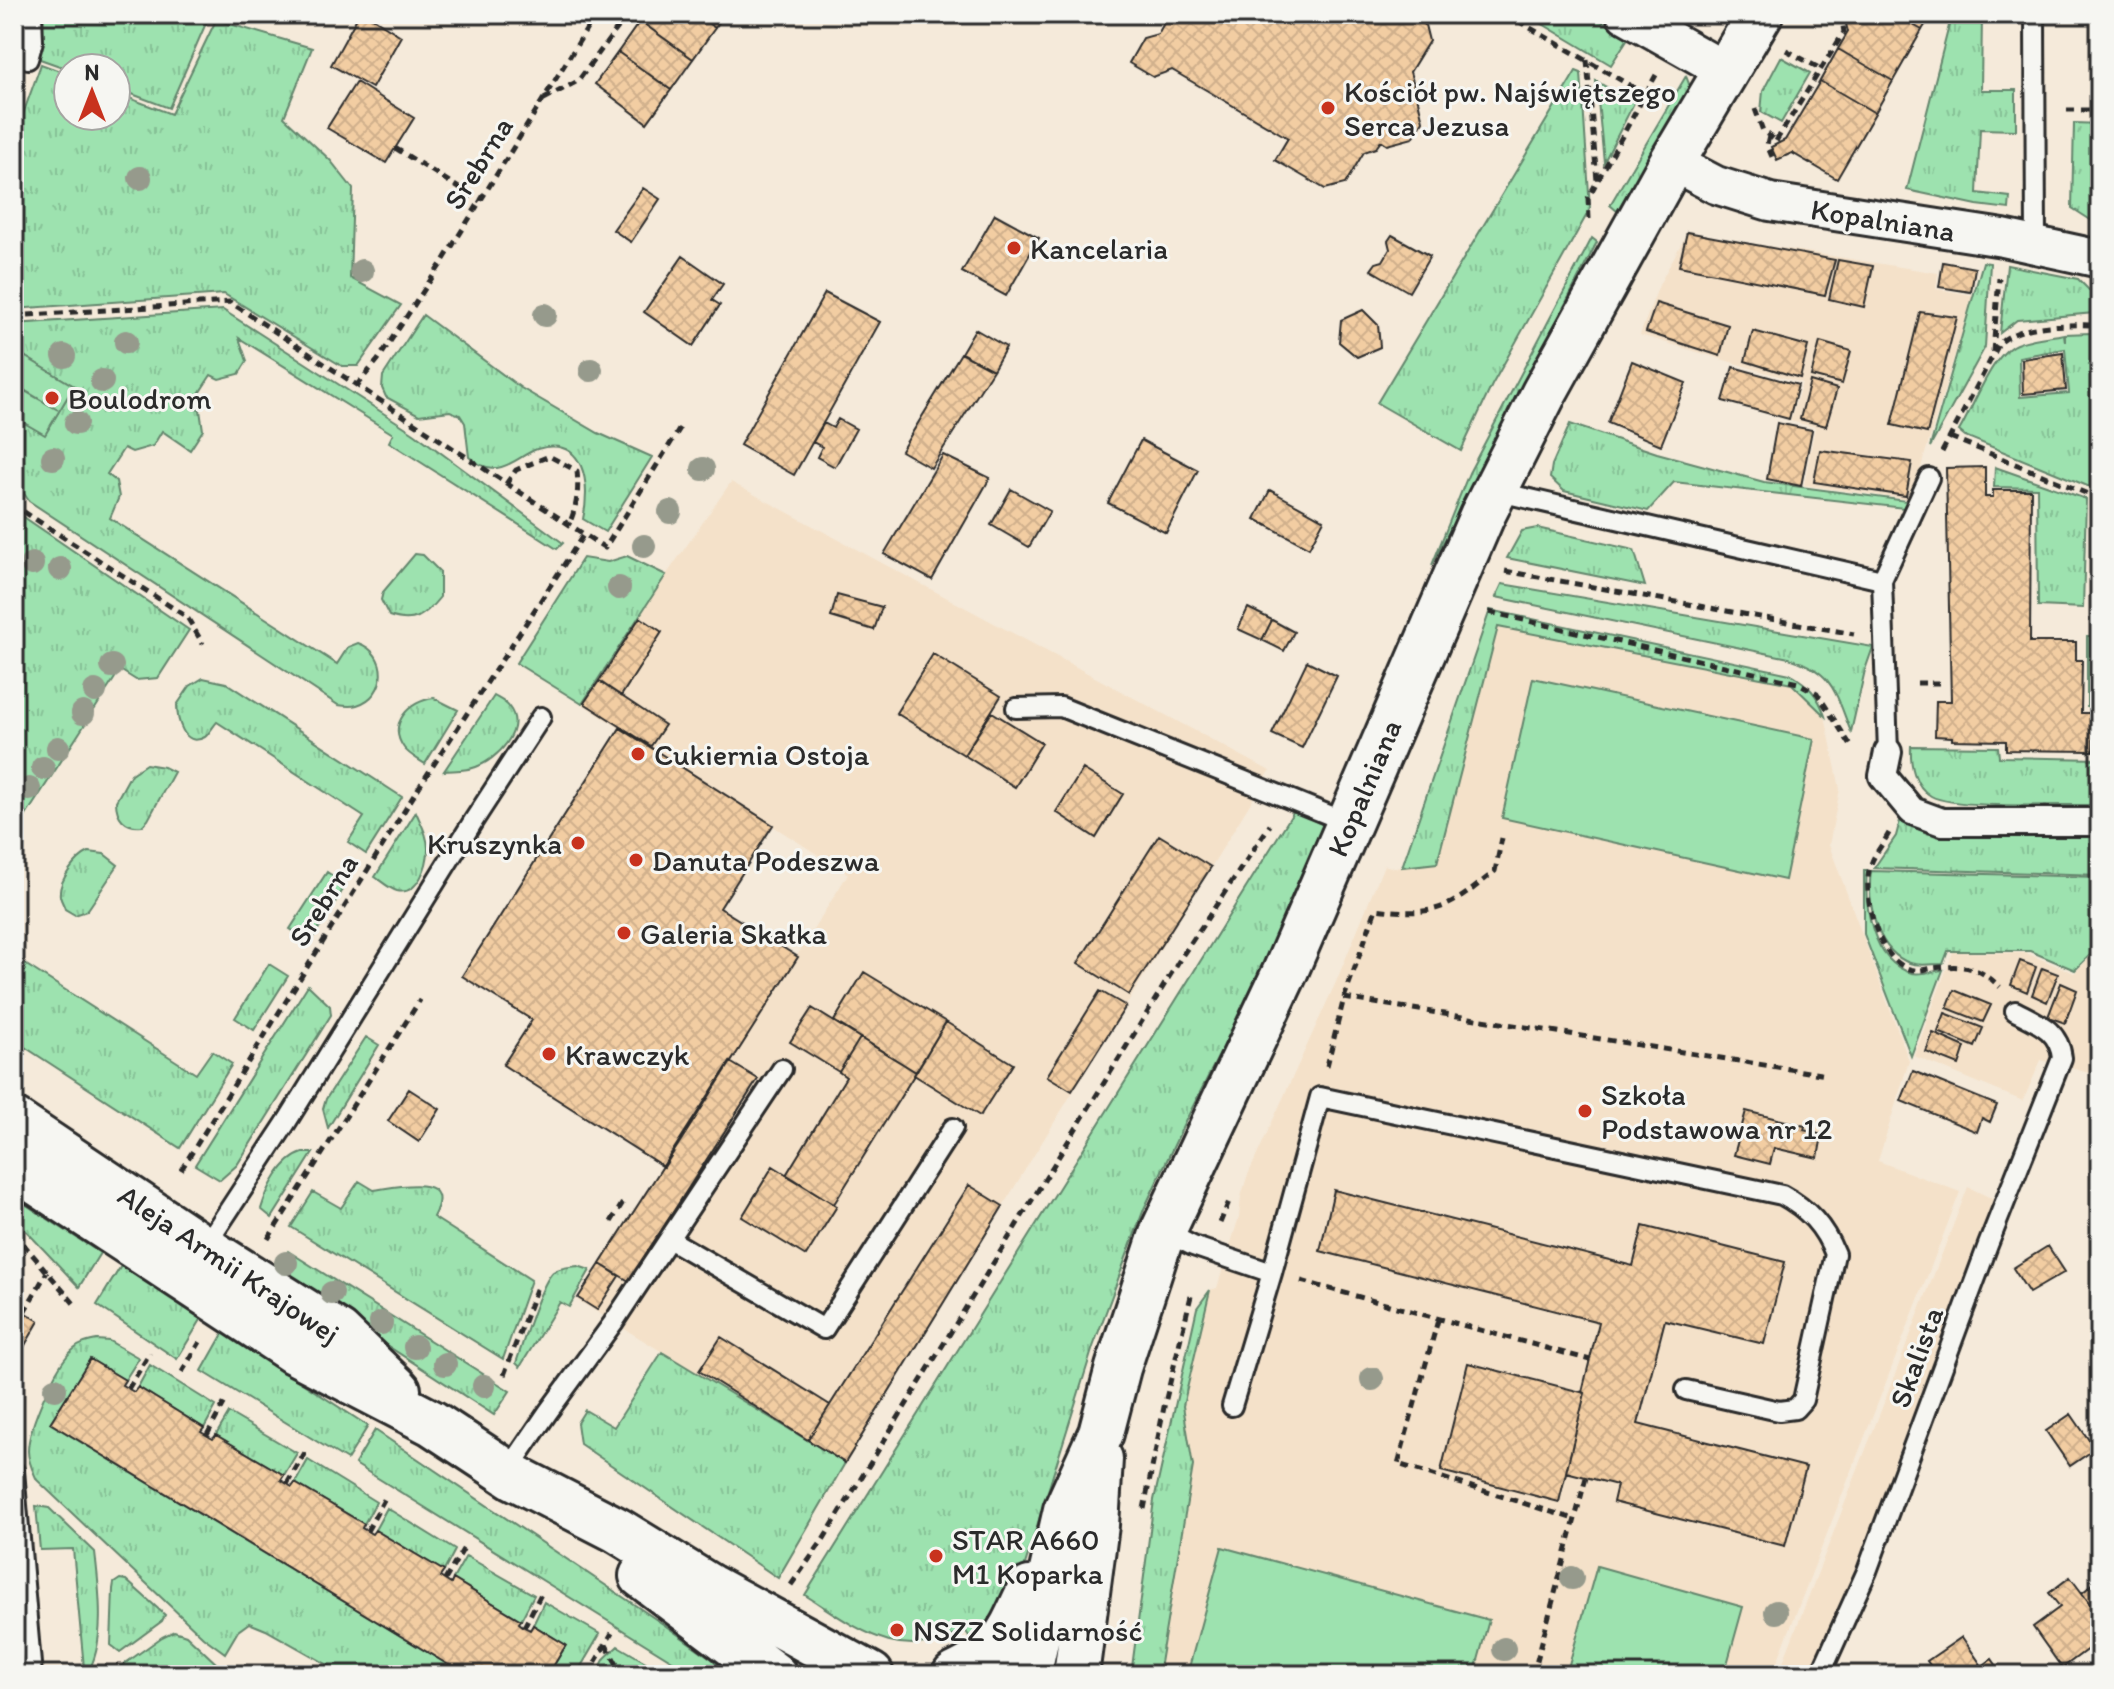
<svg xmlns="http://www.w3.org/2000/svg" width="2114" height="1689" font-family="Itim,sans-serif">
<defs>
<pattern id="grass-tufts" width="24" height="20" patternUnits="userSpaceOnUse" patternTransform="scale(2)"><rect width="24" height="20" fill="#9de2af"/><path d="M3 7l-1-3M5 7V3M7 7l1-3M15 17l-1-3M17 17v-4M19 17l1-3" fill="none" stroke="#87c297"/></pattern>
<pattern id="building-cross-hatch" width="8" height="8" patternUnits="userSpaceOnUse" patternTransform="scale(2)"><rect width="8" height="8" fill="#f2cda2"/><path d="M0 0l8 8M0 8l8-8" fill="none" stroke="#d0b08c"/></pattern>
</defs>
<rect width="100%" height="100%" fill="#f5eada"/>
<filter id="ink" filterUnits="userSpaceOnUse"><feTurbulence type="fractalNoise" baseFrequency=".0125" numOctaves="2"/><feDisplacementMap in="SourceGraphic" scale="16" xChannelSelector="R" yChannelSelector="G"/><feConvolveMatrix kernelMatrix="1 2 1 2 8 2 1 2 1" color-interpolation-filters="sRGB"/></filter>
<g filter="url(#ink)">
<!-- built -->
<path fill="#f4e1c9" d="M1687,233L1938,273L1936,289L1973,295L1911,500L1804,485L1815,427L1790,421L1802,383L1640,335L1659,285Z
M731,482L1270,771L845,1463L577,1300L665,1167L848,874L582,704L639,614Z
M1497,627L1792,684L1825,716L1840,789L1829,845L1909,1061L1878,1161L1960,1192L1772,1675H1158L1193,1466L1183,1406L1210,1290L1217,1288L1239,1217L1241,1197L1247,1177L1336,982L1384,865L1394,868L1437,862Z
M2100,947V1076L2041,1060L2023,1101L1914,1056L1953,952L2026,953L2074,973Z
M1968,1187L1995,1200L1897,1455L1858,1567L1809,1675H1778Z"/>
<!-- grass -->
<path fill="url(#grass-tufts)" stroke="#64866d" stroke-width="2" fill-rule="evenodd" d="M44,14H210L169,108L116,88V68L68,69L40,59Z
M1526,14H1587L1630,35L1611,65Z
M1952,14H1982L1981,90H2016V130L1980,129L1977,193L2010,197L2009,209L1977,205L1907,190Z
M216,20L312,48L284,117L330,160L353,189L350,278L401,305L358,366H342L224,294L14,309V139L41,64L68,74V116H116V93L171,114Z
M1781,57L1810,73L1781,123L1761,112L1763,91Z
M1576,71L1581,73L1590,209L1492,385L1461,451L1377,403Z
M1686,76L1689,84L1686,96L1617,211L1610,205Z
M1596,81L1634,103L1604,162Z
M2074,123L2100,124V226L2072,208Z
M1592,238L1597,242L1432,565L1469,473Z
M1983,262L1990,263L1985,347L1930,447Z
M2007,265L2078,279L2091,292L2094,313L2017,320L2000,333Z
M223,310L414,433L563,543L557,549L389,442L393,434L239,338L247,361L239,374L219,379L211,375L192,404L200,410L203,430L190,450L162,431L153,446L132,452L124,448L107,474L116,481L119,497L110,518L337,664L348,647L358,643C389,653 388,696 357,705C351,707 344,706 338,705L29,501L14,479V417L45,434L74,386L14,350V324Z
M423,315L521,388L598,433L652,457L605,532L583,519C591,485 585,435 537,449C523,454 512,466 497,468C486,469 477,464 469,457L465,423L460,415L450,411L419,415L386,397L382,388L383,376Z
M2090,333V487L1965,436L1959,431C1974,407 1992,351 2019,343C2033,338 2049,337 2064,334L2065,342V334ZM2065,349L2069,393L2020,397L2019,357Z
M1570,424L1657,453L1764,482L1907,501L1904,508L1674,482L1648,511L1564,491L1550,478L1552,465Z
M1995,467L2086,499L2083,608L2038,606L2037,488L1994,487Z
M14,507L18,513L189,630L158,678L136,680L120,670L14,834Z
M1537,528L1634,550L1645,586L1507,558L1522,531Z
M415,554L423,555L440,572V597C424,617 414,624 389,616L381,600L383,592Z
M627,556L666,575L582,704L516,663L583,558L608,562Z
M1502,584L1873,647L1865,670L1851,732C1835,692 1834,672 1789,658L1496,597Z
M1490,610L1790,674C1808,684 1819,696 1825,716L1792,684L1498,627L1437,863L1402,867Z
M2087,636H2098L2100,644V707H2087Z
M203,678L226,683L402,797L366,854L348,842L364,817L217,722C213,726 209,734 205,737C183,749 177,718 177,705L190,686Z
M494,696C499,699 506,702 509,707C527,730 496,760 476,767C466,771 454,770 444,771Z
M434,698L458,710L425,764C418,759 409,755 404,748C387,724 409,701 434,698Z
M1911,746L1998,747L1999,757L2100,759V805C2066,804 1956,810 1931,796C1914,786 1910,764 1911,746Z
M146,764L164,767L174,772L148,820L142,826C125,828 116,817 116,801L131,774Z
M1294,811L1324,825L1248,998L1185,1122L1144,1209L1093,1347L1022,1574L977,1648L965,1630C899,1664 860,1630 805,1595Z
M416,812C421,824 428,836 428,849C428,865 418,896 397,891C390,889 381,881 375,877Z
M1900,821L1929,834L2100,835V875L1874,868L1896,836Z
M89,852L104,854L118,865L87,911L75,915L65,909C64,905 61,901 60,896C58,881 76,858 89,852Z
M1864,870H1867C1864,904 1871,962 1912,973C1921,975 1933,971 1943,970L1911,1056L1864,934Z
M1871,871L2100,877V945L2075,970L2030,951H1948L1943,964C1931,964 1916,967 1905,961C1875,946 1867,901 1871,871Z
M327,872L346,885L310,942L290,929Z
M14,957L196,1074L212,1051L232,1064L180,1148L14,1040Z
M269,964L288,976L254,1030L235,1018Z
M308,985L330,1006L331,1015L237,1165L220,1180L195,1165Z
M366,1037L379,1045L328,1128L323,1109L326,1099Z
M303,1153H313L272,1218L261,1209C267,1189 282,1159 303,1153Z
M359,1181L374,1190C397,1187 457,1172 433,1217L531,1280L503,1359L291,1227L313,1192L341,1208Z
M14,1197L100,1253L79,1287L14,1218Z
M288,1251L510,1391L494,1415L274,1272Z
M121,1266L202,1318L177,1359L97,1305Z
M578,1266L590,1270L569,1307L560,1302L520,1367L516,1363C523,1343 540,1285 553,1272C560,1267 570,1267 578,1266Z
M1210,1290L1183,1406L1193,1466L1158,1675H1131L1154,1500L1197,1308Z
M224,1332L368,1426L347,1460L202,1371Z
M97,1340L109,1341L139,1358L125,1380L90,1359L51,1424L465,1675H346L266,1630L249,1623L238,1631L225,1653L203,1637L37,1480C33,1471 28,1462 28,1451C28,1428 56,1363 74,1349C81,1343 88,1342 97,1340Z
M662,1352L845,1463L778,1578L580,1444L577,1423L585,1410L614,1427Z
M150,1365L216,1406L204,1428L138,1387Z
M229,1413L297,1453L284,1475L216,1435Z
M375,1430L663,1624L712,1659L729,1675H695L355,1464Z
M308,1460L376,1502L364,1524L295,1483Z
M36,1506L49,1508L95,1552C99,1587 107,1645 86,1675H59L84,1668L73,1549L40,1550Z
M387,1508L455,1550L444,1571L375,1530Z
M466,1556L534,1595L521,1620L453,1579Z
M120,1579L126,1580L165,1615L162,1621L120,1652L111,1645L113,1589L114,1583Z
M544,1602L600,1634L576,1675H548L566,1645L533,1625Z
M174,1631L186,1635L219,1666L213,1675H109L162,1637Z
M618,1646L668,1675H596L605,1658Z"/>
<!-- garden -->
<path fill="#9de2af" stroke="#64866d" stroke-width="2" d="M14,350L74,386L45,435L14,417V385L58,410L14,384Z
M1533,678L1814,739L1785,880L1502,818Z
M1222,1547L1489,1620L1474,1675H1187Z
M1597,1566L1743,1607L1724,1675H1566Z"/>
<!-- building -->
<path fill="url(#building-cross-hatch)" stroke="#2b2b2b" stroke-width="2" d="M359,14H366L401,36L372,88L331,65Z
M567,14H584L578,22Z
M645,14H696L715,28L693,59L640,21Z
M696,14H725L715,28Z
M1169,14H1406L1425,25L1429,41L1410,72L1414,85L1410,92L1417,96L1423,121L1413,138L1387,145L1381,141L1376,148L1364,152L1345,184L1325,189L1275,160L1288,138L1172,70L1153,77L1129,63L1143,38L1158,34Z
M1859,14H1894L1922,30L1893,81L1838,49L1848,32L1846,24L1850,17Z
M1894,14H1932L1922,30Z
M640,21L693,59L671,90L618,52Z
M1838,49L1893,81L1875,113L1820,81Z
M618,52L671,90L647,123L595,84Z
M1820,81L1875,113L1837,179L1792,153L1777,160L1771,147L1785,140Z
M356,82L414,118L386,163L327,128Z
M643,188L660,199L631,242L613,230Z
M995,214L1039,238L1006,296L962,272Z
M1687,232L1835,260L1825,295L1679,266Z
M1392,235L1430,256L1409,292L1371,270L1376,263L1383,261L1390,249L1388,241Z
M683,256L723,284L712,300L720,305L693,346L644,312Z
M1838,260L1873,266L1864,307L1829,299Z
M1943,262L1975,268L1971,292L1939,287Z
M825,293L880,322L794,475L740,445Z
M1656,303L1728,325L1720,356L1646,332Z
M1363,310L1378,325L1380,347L1357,357L1339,342L1341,320Z
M1920,312L1957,317L1927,433L1892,425Z
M975,329L1006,347L993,370L961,353Z
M1753,331L1808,346L1800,378L1745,361Z
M1820,342L1851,351L1842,384L1811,376Z
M961,353L993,370L931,468L901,451Z
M2063,353L2066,390L2023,394L2022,359Z
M1632,361L1686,383L1661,445L1608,423Z
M1733,367L1798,385L1789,419L1723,401Z
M1810,381L1837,389L1826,426L1800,419Z
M838,419L856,429L835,467L817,457L822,447L813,442L824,423L833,428Z
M1777,423L1812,430L1801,486L1767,479Z
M1141,440L1198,470L1166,533L1108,503Z
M1820,450L1912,462L1906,496L1814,482Z
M943,455L990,478L932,580L884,554Z
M1985,467V497H1993V490H2031L2030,642H2076V660H2082L2081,713H2094L2093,751L2006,750V741L1952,740V737L1935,736L1936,701H1951L1946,468Z
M1011,489L1050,511L1029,547L991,525Z
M1270,490L1324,520L1309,548L1255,519Z
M837,595L882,607L874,630L831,617Z
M1248,608L1272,620L1262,640L1238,629Z
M640,617L662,632L621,696L599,681Z
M1272,620L1294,632L1284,651L1262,640Z
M933,654L1001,696L964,755L896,713Z
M1307,661L1337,676L1302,748L1272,734Z
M599,681L665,725L651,746L584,703Z
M992,712L1042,743L1015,787L964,755Z
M620,728L773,825L720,908L798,957L664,1167L503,1065L532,1020L462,976Z
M1083,769L1123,794L1096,838L1056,812Z
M1159,835L1211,867L1129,995L1078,963Z
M2020,961L2036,967L2027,992L2011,985Z
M2042,968L2058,974L2047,1002L2032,995Z
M864,972L946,1022L916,1072L834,1021Z
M2061,983L2077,990L2065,1023L2048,1017Z
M1954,990L1991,1005L1983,1022L1947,1008Z
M1100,991L1126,1006L1072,1091L1047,1076Z
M812,1008L860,1038L839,1072L790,1042Z
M1945,1013L1983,1028L1975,1047L1938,1032Z
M946,1022L1013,1064L980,1116L914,1075Z
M1933,1033L1965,1047L1959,1065L1926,1052Z
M860,1038L916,1072L834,1204L786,1175L846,1077L839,1072Z
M730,1062L758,1079L629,1281L600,1264Z
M1913,1071L1997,1105L1990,1122L1982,1118L1977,1132L1901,1101Z
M409,1089L440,1109L419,1142L388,1121Z
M1746,1111L1805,1126L1804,1130L1822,1135L1818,1158L1774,1148L1770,1164L1734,1155Z
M773,1166L837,1206L806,1256L742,1217Z
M969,1185L1003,1206L845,1463L808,1440Z
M1334,1190L1633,1266L1643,1226L1785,1262L1764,1344L1665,1320L1638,1424L1806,1467L1785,1546L1613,1502L1617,1485L1566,1472L1585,1393L1582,1392L1599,1322L1320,1251Z
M2048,1246L2065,1272L2029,1293L2013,1268Z
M600,1264L619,1276L597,1310L578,1298Z
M14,1306L39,1321L14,1364Z
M721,1337L830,1405L808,1440L699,1371Z
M90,1359L125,1380L122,1385L134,1392L138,1387L204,1428L201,1432L213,1439L216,1435L284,1475L281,1480L292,1487L295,1483L364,1524L362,1528L372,1534L375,1530L444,1571L440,1577L451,1584L453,1579L521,1620L519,1623L524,1627L530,1630L533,1625L566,1645L548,1675H465L50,1423Z
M1468,1363L1585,1393L1559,1502L1441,1471Z
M2071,1414L2095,1449L2070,1466L2046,1431Z
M2070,1577L2100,1617V1640L2062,1668L2033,1627L2060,1607L2049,1593Z
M2100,1578V1617L2082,1593Z
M1962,1637L1982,1666L1992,1659L2003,1675H1937L1927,1661Z"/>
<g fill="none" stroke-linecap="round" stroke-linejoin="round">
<defs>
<path id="service" d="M2035,14L2036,245
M28,59L33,41L32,14
M1495,491L1882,580L1888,752
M1882,580L1929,478
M1016,708L1061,707L1349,823
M1163,1231L1193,1246L1272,1273L1320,1097L1782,1195C1808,1209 1824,1226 1835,1254L1803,1400L1795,1409L1779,1411L1686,1390
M669,1239L824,1329L953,1128
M204,1248L286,1123L474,820L541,717
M1232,1406L1272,1273
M14,1471L32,1675
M507,1472L548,1412L613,1323L782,1069
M1820,1675L1867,1571L1988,1245L2062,1058C2059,1030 2038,1023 2015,1011"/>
<path id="pedestrian" d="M1888,752L1883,776L1912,811L1942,822H2100"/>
<path id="minor" d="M1625,14L1726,71
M1672,162L1716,185L1770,202L2003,238L2100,259"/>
<path id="tertiary" d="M14,1121L204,1248L339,1333L398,1390
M14,1167L295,1352L432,1423L514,1477L617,1530L710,1587L871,1675
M642,1576L774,1675
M955,1675C1005,1651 1008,1636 1030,1589
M1028,1675L1066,1510L1101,1433L1118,1368L1163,1231L1285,972L1482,516L1544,393L1672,162L1760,14
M1076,1675L1096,1525L1100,1459"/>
</defs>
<!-- service casing -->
<use href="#service" stroke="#2b2b2b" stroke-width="24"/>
<!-- pedestrian casing -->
<use href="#pedestrian" stroke="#2b2b2b" stroke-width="32"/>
<!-- minor casing -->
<use href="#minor" stroke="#2b2b2b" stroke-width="42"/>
<!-- tertiary casing -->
<use href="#tertiary" stroke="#2b2b2b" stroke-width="50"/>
<!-- path -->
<path stroke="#2b2b2b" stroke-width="5" stroke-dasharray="8 6" stroke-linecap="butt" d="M1506,14L1645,94
M1786,50L1821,69
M1587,60L1597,181
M14,98L18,87
M544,99L578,81L628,14
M1755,109L1763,131L1778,143
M2067,110H2100
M1769,136L1767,145L1773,159
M1776,141L1844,32L1843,26L1846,20L1837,14
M395,148L480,201
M1589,219L1588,198L1656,75
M14,316L230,302L605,548L682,425
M1993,352L1999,278
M356,386L378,360L443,261L596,14
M1950,437L2100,499
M1942,452L1999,344C2020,322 2071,325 2100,325
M506,484L516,470L549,456L577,471C579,490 577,507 569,524
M14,502L18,508L187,617L203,644
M1505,571L1854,634
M1489,612L1798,683L1817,693L1853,749
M1917,683H1945
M1889,833C1882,846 1872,856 1869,871C1863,900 1879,965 1914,970C1919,971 1927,969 1932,968C1963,965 1977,965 2000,987
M1344,998L1827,1075
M1327,1066L1344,998L1376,909C1436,917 1449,909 1495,871L1502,838
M181,1170L421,784L584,534
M611,1222L625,1199
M1220,1223L1230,1199
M14,1233L77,1307
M268,1239L420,1000
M1301,1281L1590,1360
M24,1312L47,1272
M1438,1320L1398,1464L1574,1519
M182,1372L200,1342
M504,1375L538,1284
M128,1389L150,1353
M207,1435L226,1400
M287,1484L307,1449
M1144,1509L1164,1407L1191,1296
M367,1531L386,1496
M445,1580L465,1546
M791,1585L823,1540L1182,956L1270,825
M524,1627L542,1592
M606,1645L623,1675
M588,1675L612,1633
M1533,1675L1587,1474"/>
<!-- service -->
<use href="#service" stroke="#f6f6f2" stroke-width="18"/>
<!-- pedestrian -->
<use href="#pedestrian" stroke="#f6f6f2" stroke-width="26"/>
<!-- minor -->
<use href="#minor" stroke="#f6f6f2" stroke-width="36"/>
<!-- tertiary -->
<use href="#tertiary" stroke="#f6f6f2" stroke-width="44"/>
</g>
<!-- trees -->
<g fill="#969a8c">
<circle cx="140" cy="178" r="12"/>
<circle cx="362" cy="271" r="12"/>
<circle cx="545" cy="315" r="12"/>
<circle cx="126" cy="342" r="12"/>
<circle cx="64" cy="356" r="12"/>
<circle cx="591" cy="370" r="12"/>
<circle cx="102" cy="381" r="12"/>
<circle cx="76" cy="423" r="12"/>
<circle cx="53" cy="458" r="12"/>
<circle cx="703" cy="469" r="12"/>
<circle cx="670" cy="512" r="12"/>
<circle cx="644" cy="546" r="12"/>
<circle cx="32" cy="564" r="12"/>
<circle cx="60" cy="569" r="12"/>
<circle cx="619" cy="588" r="12"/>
<circle cx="112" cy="666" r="12"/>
<circle cx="95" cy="691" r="12"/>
<circle cx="83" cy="713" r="12"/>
<circle cx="58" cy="748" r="12"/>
<circle cx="43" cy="768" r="12"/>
<circle cx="29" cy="789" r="12"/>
<circle cx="286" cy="1263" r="12"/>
<circle cx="332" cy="1293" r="12"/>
<circle cx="381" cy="1323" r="12"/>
<circle cx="415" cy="1347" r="12"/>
<circle cx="445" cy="1364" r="12"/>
<circle cx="1372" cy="1379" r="12"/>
<circle cx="484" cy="1386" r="12"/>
<circle cx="55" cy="1389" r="12"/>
<circle cx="1572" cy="1578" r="12"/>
<circle cx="1776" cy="1612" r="12"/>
<circle cx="1504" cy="1649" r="12"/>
</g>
</g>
<!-- markers -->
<g fill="#c8321e" stroke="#f6f6f2" stroke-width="3">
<circle cx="1328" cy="108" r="8"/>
<circle cx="1014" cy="248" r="8"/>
<circle cx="52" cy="398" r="8"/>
<circle cx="638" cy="754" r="8"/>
<circle cx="578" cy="843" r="8"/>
<circle cx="636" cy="860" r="8"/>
<circle cx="624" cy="933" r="8"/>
<circle cx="549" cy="1054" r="8"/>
<circle cx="1585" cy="1111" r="8"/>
<circle cx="936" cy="1556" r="8"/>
<circle cx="897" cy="1630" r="8"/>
</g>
<g text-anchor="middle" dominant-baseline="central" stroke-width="6" stroke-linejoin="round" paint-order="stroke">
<!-- poi labels -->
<g font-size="30" fill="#2b2b2b" stroke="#f6f6f2" text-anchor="start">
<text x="1344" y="91">Kościół pw. Najświętszego<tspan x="1344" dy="34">Serca Jezusa</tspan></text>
<text x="1030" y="248">Kancelaria</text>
<text x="68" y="398">Boulodrom</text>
<text x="654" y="754">Cukiernia Ostoja</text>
<text x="562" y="843" text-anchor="end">Kruszynka</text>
<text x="652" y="860">Danuta Podeszwa</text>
<text x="640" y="933">Galeria Skałka</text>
<text x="565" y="1054">Krawczyk</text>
<text x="1601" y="1094">Szkoła<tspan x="1601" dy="34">Podstawowa nr 12</tspan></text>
<text x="952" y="1539">STAR A660<tspan x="952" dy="34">M1 Koparka</tspan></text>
<text x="913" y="1630">NSZZ Solidarność</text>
</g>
<!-- street labels -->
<g font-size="30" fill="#2b2b2b" stroke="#f6f6f2">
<text transform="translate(478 163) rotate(-58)">Srebrna</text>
<text transform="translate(1883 220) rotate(9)">Kopalniana</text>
<text transform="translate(1364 788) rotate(-67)">Kopalniana</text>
<text transform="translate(323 900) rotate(-58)">Srebrna</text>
<text transform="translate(229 1264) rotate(34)">Aleja Armii Krajowej</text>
<text transform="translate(1916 1357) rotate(-70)">Skalista</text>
</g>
</g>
<!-- margin -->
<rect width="2114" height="1689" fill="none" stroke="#f6f6f2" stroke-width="48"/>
<rect x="24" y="24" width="2066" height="1641" fill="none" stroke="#2b2b2b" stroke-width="3" filter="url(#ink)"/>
<!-- north arrow -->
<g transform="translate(92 92)"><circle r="38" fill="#f6f6f2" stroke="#a5a5a2" stroke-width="2"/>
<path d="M0-6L14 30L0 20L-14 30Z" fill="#c8321e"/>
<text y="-12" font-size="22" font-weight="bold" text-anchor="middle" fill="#2b2b2b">N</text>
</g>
</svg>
